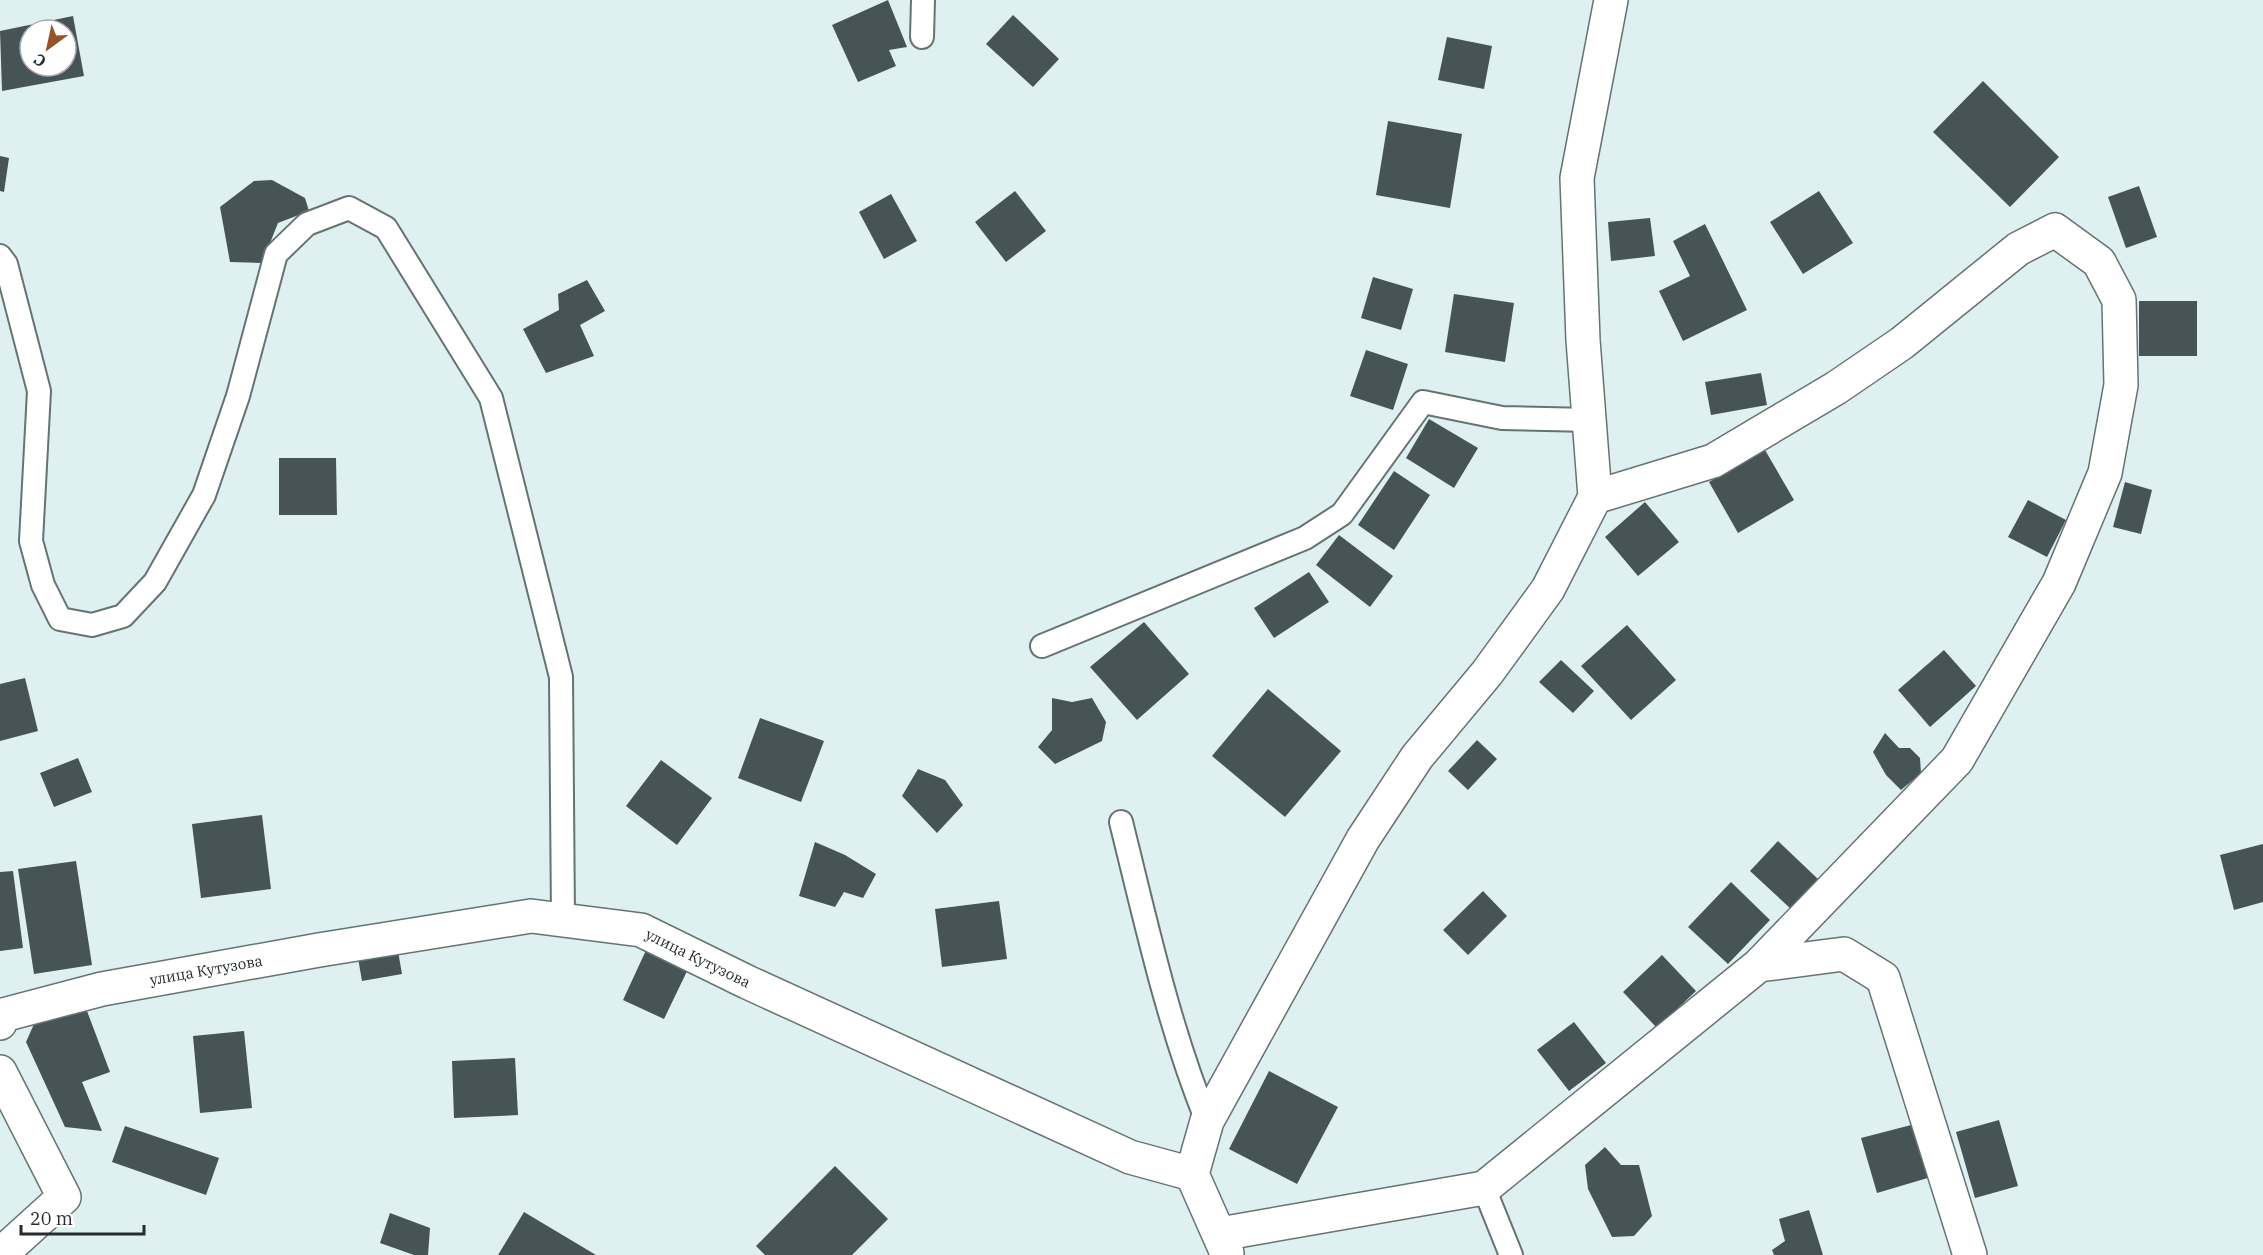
<svg xmlns="http://www.w3.org/2000/svg" width="2263" height="1255" font-family="'IBM Plex Serif',serif">
<rect width="100%" height="100%" fill="#dff0f1"/>
<!-- building -->
<path fill="#465456" fill-rule="evenodd" d="M888,0L907,47L889,50L896,66L858,82L832,25Z
M1013,15L1059,59L1033,87L986,44Z
M73,16L84,76L2,91L0,31ZM30,30H66V66H30Z
M1447,37L1492,46L1484,89L1438,80Z
M1983,81L2059,157L2010,207L1933,132Z
M1388,121L1462,134L1450,208L1376,195Z
M0,156L9,158L4,192L0,191Z
M272,180L305,198L309,211L278,223L262,263L230,262L220,207L254,181Z
M2139,186L2157,237L2126,248L2108,197Z
M1015,191L1046,231L1006,262L975,222Z
M1819,191L1853,243L1803,274L1770,222Z
M891,194L917,241L884,259L859,212Z
M1650,218L1655,256L1611,261L1608,222Z
M1705,224L1747,310L1683,341L1659,291L1690,276L1673,241Z
M1373,277L1413,289L1401,330L1361,318Z
M587,280L605,311L580,325L594,356L546,373L523,329L559,310L558,294Z
M1454,294L1514,303L1505,362L1445,352Z
M2139,301H2197V356H2139Z
M1366,350L1408,364L1393,410L1350,396Z
M1761,373L1767,405L1711,415L1705,382Z
M1429,419L1478,448L1454,488L1406,458Z
M1765,450L1794,500L1738,533L1709,482Z
M279,458H336L337,515H279Z
M1394,471L1430,495L1394,550L1358,525Z
M2125,482L2152,490L2141,534L2113,527Z
M2028,500L2066,520L2047,557L2008,537Z
M1645,502L1679,542L1638,576L1605,537Z
M1339,535L1393,576L1370,607L1316,565Z
M1309,572L1329,602L1274,638L1254,608Z
M1144,622L1189,674L1137,720L1090,667Z
M1627,625L1676,680L1631,720L1581,666Z
M1944,650L1976,686L1930,727L1898,690Z
M1561,660L1594,691L1573,713L1539,682Z
M25,678L38,731L0,741V684Z
M1268,689L1341,751L1285,817L1212,756Z
M1052,698L1072,702L1092,698L1106,722L1102,741L1055,764L1038,747L1052,730Z
M760,718L824,741L801,802L738,778Z
M1885,733L1899,748H1910L1920,758L1921,773L1901,790L1886,775L1873,752Z
M1477,740L1497,759L1468,790L1448,771Z
M78,758L92,792L54,807L40,773Z
M661,760L712,798L677,845L626,806Z
M918,769L945,780L963,805L937,833L902,796Z
M262,815L271,889L201,898L192,824Z
M1778,841L1819,880L1792,910L1750,871Z
M815,842L845,855L876,874L863,898L844,892L835,907L799,896Z
M2263,844V902L2234,910L2220,855Z
M76,861L92,965L34,974L18,869Z
M13,871L23,948L0,951V872Z
M1731,882L1770,920L1728,964L1688,927Z
M1483,891L1507,916L1468,955L1443,930Z
M999,901L1007,959L942,967L935,909Z
M648,946L690,965L664,1019L623,1000Z
M398,951L402,974L362,981L358,958Z
M1662,955L1696,991L1657,1028L1623,992Z
M87,1011L110,1072L82,1082L102,1131L65,1127L26,1042L34,1024Z
M1574,1022L1606,1063L1569,1091L1537,1050Z
M244,1031L252,1108L200,1113L193,1036Z
M515,1058L518,1115L454,1118L452,1061Z
M1269,1071L1338,1107L1297,1184L1229,1149Z
M1999,1120L2018,1186L1975,1198L1956,1132Z
M1915,1124L1931,1177L1877,1193L1861,1138Z
M125,1126L219,1158L206,1195L112,1162Z
M1605,1147L1621,1165H1639L1652,1216L1634,1236L1612,1237L1588,1189L1585,1165Z
M835,1166L888,1219L852,1255H765L756,1246Z
M1809,1210L1823,1255H1774L1772,1250L1785,1241L1779,1219Z
M524,1212L596,1255H498Z
M390,1213L430,1228L428,1255H414L380,1243Z"/>
<g fill="none" stroke-linecap="round" stroke-linejoin="round">
<defs>
<path id="service" d="M922,37L923,0
M0,256L6,264L39,391L31,541L43,585L60,619L92,625L123,616L155,582L204,495L238,396L276,254L307,224L349,208L386,228L491,398L561,677L563,920
M1042,646L1305,538L1342,514L1423,402L1502,418L1589,420
M1121,822C1146,922 1168,1025 1207,1121
M1484,1188L1511,1255"/>
<path id="minor" d="M1595,497L1583,340L1577,178L1611,0
M1759,965L1844,954L1883,978L1970,1255
M0,1023L3,1015L102,989L319,950L531,916L641,930L747,982L1130,1157L1192,1174
M0,1072L64,1197L0,1255
M1192,1174L1207,1121L1363,839L1417,757L1487,673L1548,589L1595,497L1713,461L1836,388L1902,343L2018,249L2055,230L2099,262L2119,300L2121,385L2105,473L2059,583L1957,760L1759,965L1484,1188L1220,1234
M1192,1174L1227,1253"/>
</defs>
<!-- service casing -->
<use href="#service" stroke="#647374" stroke-width="26"/>
<!-- minor casing -->
<use href="#minor" stroke="#647374" stroke-width="36"/>
<!-- service -->
<use href="#service" stroke="#fff" stroke-width="22"/>
<!-- minor -->
<use href="#minor" stroke="#fff" stroke-width="33"/>
</g>
<g text-anchor="middle" dominant-baseline="central" stroke-width="6" stroke-linejoin="round" paint-order="stroke">
<!-- street labels -->
<g font-size="15" fill="#252c2c" stroke="#fff">
<text transform="translate(698 958) rotate(26)">улица Кутузова</text>
<text transform="translate(206 970) rotate(-10)">улица Кутузова</text>
</g>
</g>
<!-- north arrow -->
<g transform="translate(48 48) rotate(213)"><circle r="28" fill="#ffffff" stroke="#a8abab" stroke-width="1.5"/>
<path d="M0-4.5L10 22L0 15L-10 22Z" fill="#965323"/>
<text y="-9" font-size="16" font-weight="bold" text-anchor="middle" fill="#252c2c">С</text>
</g>
<!-- scale -->
<path d="M21 1225v9h123v-9" fill="none" stroke="#252c2c" stroke-width="3"/>
<text x="30" y="1225" font-size="18" fill="#252c2c" stroke="#ffffff" stroke-width="4.5" paint-order="stroke">20 m</text>
</svg>
